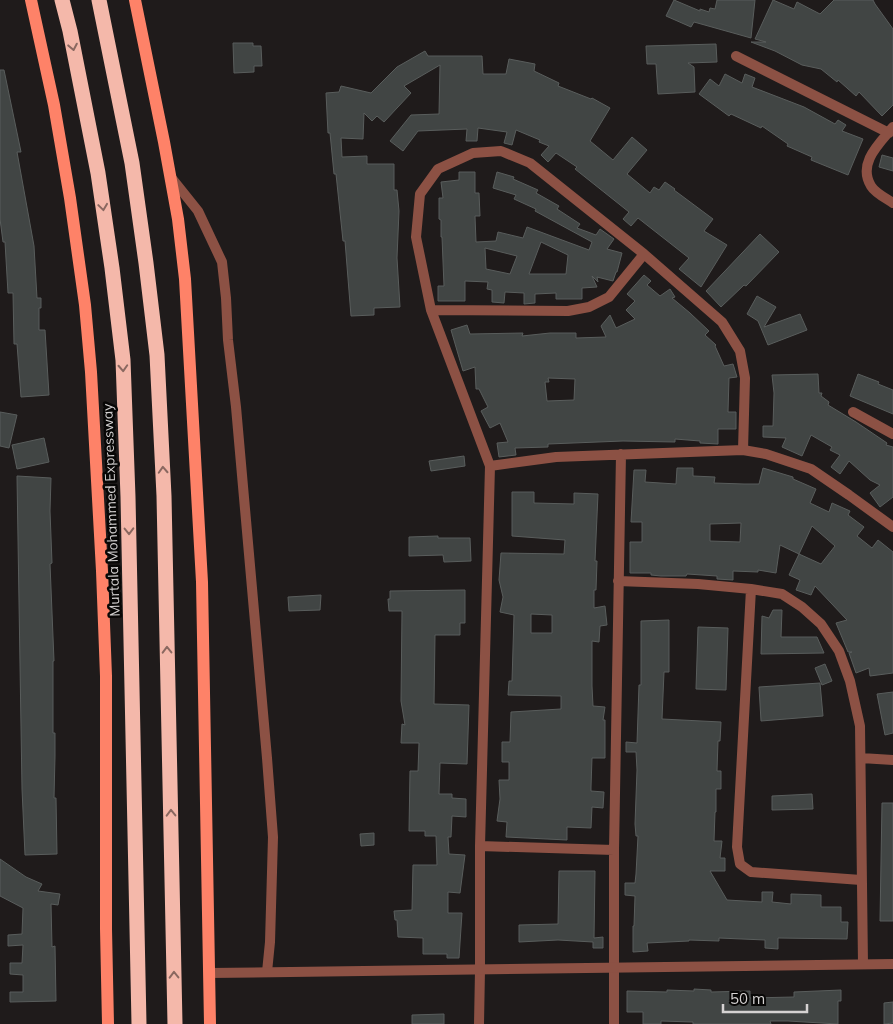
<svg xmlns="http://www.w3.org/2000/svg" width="893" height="1024" font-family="Mulish,sans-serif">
<rect width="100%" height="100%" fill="#1f1b1b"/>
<!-- building -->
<path fill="#414544" stroke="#595d5c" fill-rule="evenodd" d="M674,0L700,11V9L709,12L710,8L715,9L717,0H755L751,38L694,22L691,27L666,16Z
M773,0L794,9L797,2L820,14L834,0H873L875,4L893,29V105L882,116L859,92L856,96L838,80L837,82L821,69L802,65L775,51L751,42H766L755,39Z
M233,43H253V46H261L262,66H254V72L234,73Z
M716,44L717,62L688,63L694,67L695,92L658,94L656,64H647L646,46Z
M425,51L428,56H482L483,74H506L509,59L535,64L534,71L559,83L558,86L591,99L592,98L610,108L590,141L613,160L632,137L647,150L627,174L650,193L654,187L659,190L665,182L675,189L674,190L713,219L704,231L727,245L701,287L679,269L689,258L638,218L631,226L623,219L629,212L575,169L577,167L556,153L548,162L541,155L549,146L539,142L540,140L516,130L512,145L504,143L507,132L478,128L477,141H466L467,129L418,131L403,151L390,141L411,115L439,114L440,65L404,86L411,93L384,122L377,116L372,121L364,113L363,139L341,138L342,157L367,156V164H394V190H397L399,211L397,258L400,307L374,308V315L351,316L345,241H343L336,174H334L330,133H328L326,93L339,92L341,86L371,93L397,67Z
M0,70H4L21,152H17L34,246L37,298H41V308H39V330H45L49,395L21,397L17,344H14L13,293H8L5,242H3L0,219Z
M725,74L742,83L745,74L755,78L752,87L804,107L835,124L838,120L846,125L842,131L863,139L848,175L811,160L812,157L787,146L788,144L762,126L761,128L731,114L729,116L699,94L710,79L719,86Z
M882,155L893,158V171L879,167Z
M459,172H475V193H479L480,216H475L476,242L496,241L498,232L523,238L527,227L589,250L592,242L535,211L536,209L514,199L516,195L493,188L497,172L514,177L513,179L538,190L536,193L559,206L557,209L580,224L577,228L596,235L600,229L614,239L607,249L622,253L617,272H616L613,281L597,277L598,282L592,276L597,287L582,288V299H556V293L535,294V303L524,304V293L505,292L504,303L492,302V290L487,289L488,282L465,281V301H438V286H444L442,237H441V220L439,219V198H443L441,182L459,180ZM541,242L568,255L566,274H529ZM485,248L517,256L510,274L486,269Z
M760,234L779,252L746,286L744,285L721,307L706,291Z
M644,275L651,281L647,285L660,296L670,289L675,297L672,298L690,313L709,331L705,335L716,345L715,346L724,366L733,364L737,377L729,378L728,412H736V429H718V444L700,443V441L675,439V442L623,441L548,444V447L515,448L516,455L499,457L497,443L508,442L500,423L490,428L481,411L488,407L479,389H476L475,367L463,371L451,330L467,325L470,334L523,333L522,336L550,333H576V338L606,337L601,326L610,315L616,328L635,319L626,310L635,301L627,294ZM548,378L575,379L574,400L547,401L545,382H549Z
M757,296L776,307L764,327L800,314L807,330L768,345L758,321L747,314Z
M818,374L819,393H822L821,396L829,402L828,405L856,422L887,443L886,445L893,447V497L880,507L870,493L880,485L870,480L849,461L840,474L831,467L840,455L830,450L832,447L811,435L802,456L782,447L786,438L763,437V426H773L774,393L772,375Z
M858,374L879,382L878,384L893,390V414L850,396Z
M0,412L17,415L9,448L0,446Z
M44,438L49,462L17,469L12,445Z
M464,456L465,466L431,471L429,461Z
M677,468H693V476L715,477L714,483L744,484H759L763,468L793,477V479L816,489L810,503L829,512L832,503L850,511L848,515L864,527L857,536L872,548L878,540L893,552V673L870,676L869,668L856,673L849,653L852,652H848L836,623L847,620L815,586L811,595L796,590L800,580L789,575L799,554L821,564L835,546L812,526L799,554L780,545L776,573L758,570V572L733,571V580L717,579V576L687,574L686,576H661L651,575V573H630V542H642V522H631L634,470H646L645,482L676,484ZM741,523L740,542L710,541V524Z
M17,476L51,478L50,511L52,563L50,564L54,661H53V733H55V756L54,798H56L57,854L25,855L22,789Z
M512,492H534V503L574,504V493L598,494L595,561H597L596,590H594V608L605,606L607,625L600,626L599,642L592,641V686L593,706L605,707L603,720H605V758H592L591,787V791L604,792L603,808L592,807L591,828L567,827V840L506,837L507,822L497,821L500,799L499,780H509V762H502V742H510L511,712L561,709V696L508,695L509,681H512L514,615L500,612L503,597L499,580L501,553L564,554L565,540L512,536ZM531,614L552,615V633H531Z
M438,536V538H470L471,561L444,562L443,555L409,556V537Z
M465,590V623H460V635H435L434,704L469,705L467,764L440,763L439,794H452V798L466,799V817L452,816L451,837H448L449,854L465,855L460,893L448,892V913H462L459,958H447V954H423V938L398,937L397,920H395L394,911L412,910L413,865H437L436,836H425V831H409L410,771H418L419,743H401L402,724L405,725L401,701L402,611H389L388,599H390V591Z
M321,595L320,610L289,611L288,597Z
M773,610H782L781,637H817L824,653L761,654L762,616L769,618Z
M669,620V672H664L662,719L721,722L720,741H718L717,771H721V789H716V812H715L714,841H722L720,858H725V871H710L727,900L762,902V892H773L772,902L791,904V894L821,895V907H841V922H848L847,939L778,938V949L765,948V940L719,938V941L689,940V941L647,943L648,951L633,952V926H634L635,896L625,895V883H635L636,874L638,836H636L635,824L637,770L636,752H626V742L637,743L639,685H641V621Z
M698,627L728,628L726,690L696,689Z
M825,664L832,681L822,685L815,668Z
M820,683L823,716L761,721L759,687Z
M893,692V733L885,735L877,694Z
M812,794L813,809L772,810V796Z
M882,803H893V921H880Z
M374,833V845L361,846L360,834Z
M0,859L26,877L42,884L38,891L60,894L58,905L51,904L52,947L55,946L56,1001L10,1002V992H23V975L10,974V963H22L23,945L8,946V935L22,934L23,908L0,896Z
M559,871H595L594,938L603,937V948H593V942L558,940L519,942V925L558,924Z
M694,989L711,990V992L750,991V998L794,997V992L841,990V1001H838V1024L788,1021H770L771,1024H693V1022L661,1021V1024H643V1012H627V991L667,992V990L694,991Z
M893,1002V1023L884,1024V1003Z
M444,1014V1024H412V1015Z"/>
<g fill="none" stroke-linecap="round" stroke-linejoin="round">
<!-- minor -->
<path stroke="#8c5144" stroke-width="10" d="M736,56L889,133
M893,127C880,143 857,163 871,186C875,193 887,199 893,203
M170,176L198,211L222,262L226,298L228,340L236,407L267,758L273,837L270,942L267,972
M431,310L568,311L589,307L609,297L644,254
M853,412L893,434
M490,466L556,457L743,450L766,454L811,469L849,495L893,527
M618,581L698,584L751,589L782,594L802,607L821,624L839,651L850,681L860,726L863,964
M751,589L738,828L737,847L740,864L751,872L861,880
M861,758L893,760
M480,846L614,850
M479,1024L480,970V846L490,466L431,310L416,237L420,194L438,169L473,153L501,151L530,163L644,254L722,322L740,351L745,378L743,450
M614,1024V850L621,454"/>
<!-- tertiary -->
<path stroke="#8c5144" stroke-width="10" d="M209,973L893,964"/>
<!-- primary -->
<path stroke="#fe8268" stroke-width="12" d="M31,0L54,105L70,198L85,305L91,372L102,571L106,676V929L108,1024
M135,0L164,142L178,219L185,279L202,582L210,1024"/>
<!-- motorway -->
<path stroke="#f4b8aa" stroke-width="15" d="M62,0L70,31L98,173L112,268L123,360L128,497L139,1024
M99,0L132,163L146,263L157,355L164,496L175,1024"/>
</g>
<!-- one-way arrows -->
<defs><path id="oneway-chevron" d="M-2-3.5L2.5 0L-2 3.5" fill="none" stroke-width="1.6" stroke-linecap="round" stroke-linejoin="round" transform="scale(1.25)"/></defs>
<g stroke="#8a6860">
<use href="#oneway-chevron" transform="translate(73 47) rotate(79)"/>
<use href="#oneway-chevron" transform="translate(103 207) rotate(82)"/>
<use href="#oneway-chevron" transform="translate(123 368) rotate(87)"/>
<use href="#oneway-chevron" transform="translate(163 470) rotate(-93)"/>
<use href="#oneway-chevron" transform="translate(129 531) rotate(89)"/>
<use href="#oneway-chevron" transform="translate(167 650) rotate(-91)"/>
<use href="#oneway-chevron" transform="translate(171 813) rotate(-91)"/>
<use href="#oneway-chevron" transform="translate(174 975) rotate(-91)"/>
</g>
<g text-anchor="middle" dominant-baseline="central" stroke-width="5" stroke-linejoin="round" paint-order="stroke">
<!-- street labels -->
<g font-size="14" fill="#d5d2d2" stroke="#080706">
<text transform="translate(111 510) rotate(-92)">Murtala Mohammed Expressway</text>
</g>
</g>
<!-- scale -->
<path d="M723 1004v8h84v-8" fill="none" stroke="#d5d2d2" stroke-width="2.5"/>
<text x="730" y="1004" font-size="15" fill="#d5d2d2" stroke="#080706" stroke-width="4" paint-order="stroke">50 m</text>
</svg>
